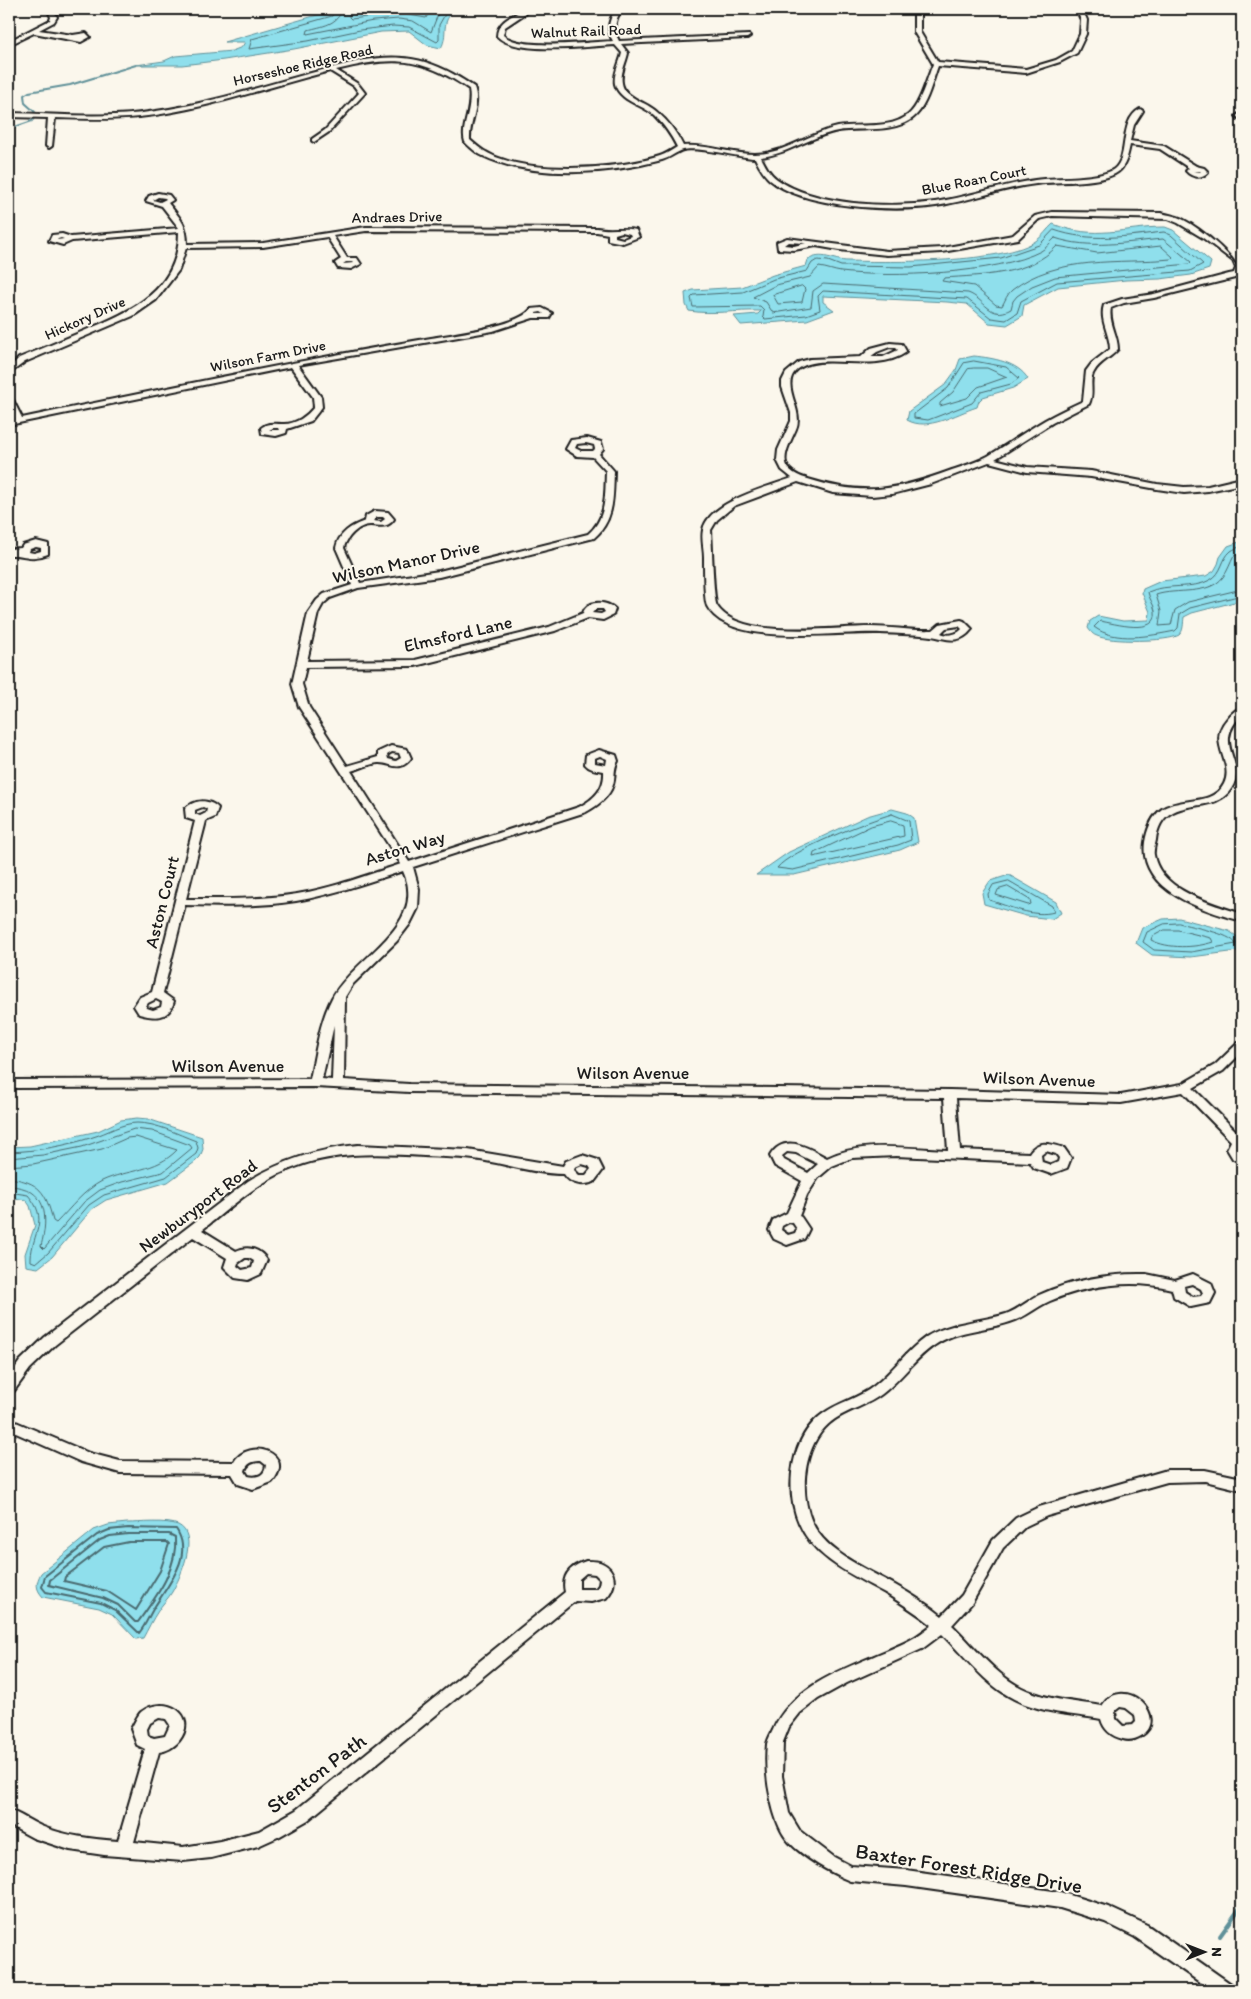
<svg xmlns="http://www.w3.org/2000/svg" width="1251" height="1999" font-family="Itim,sans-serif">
<rect width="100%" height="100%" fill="#fbf7ec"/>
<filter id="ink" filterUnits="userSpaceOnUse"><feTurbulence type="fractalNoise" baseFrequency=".02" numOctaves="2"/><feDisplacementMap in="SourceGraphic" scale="10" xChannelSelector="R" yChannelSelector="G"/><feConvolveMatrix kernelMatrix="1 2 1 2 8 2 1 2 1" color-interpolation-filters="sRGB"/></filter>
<g filter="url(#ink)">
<!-- water -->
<path fill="#8fdfec" stroke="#619199" d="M338,9H456C439,22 449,34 441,48L427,45L409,31L381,32L294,49L224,60L182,65H136L164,61L175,56L232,51L242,47L245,42H224Z
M1053,224C1096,241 1123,227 1165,227L1173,230L1211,262L1209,269L1191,275L1160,279L1126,280L1058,287L1024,305L1022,316L1007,325L989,323L967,304L947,302L823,296V302L834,310L807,320L741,325L734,316L758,314L761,311C736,310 713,315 689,311L686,305L685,293L693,290L742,287L773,275L806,266L808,260C822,251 833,261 848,261C889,262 1006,264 1037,240C1043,236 1047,229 1053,224Z
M974,356C993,358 1018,362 1028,379L1013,388L983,397L979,401L977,407C955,414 928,432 907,420L909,411L945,385L956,370L960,359Z
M1242,541V600L1192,613L1184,617C1183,623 1184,631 1179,635C1168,642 1109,642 1097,636C1093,635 1090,631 1088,628L1090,621L1098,616L1123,621L1149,620L1150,612L1142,593L1143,589L1161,581L1206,576L1214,571L1218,564L1220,557L1228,546Z
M892,809L907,813L914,818L918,842L900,850L794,875H756L789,852L867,816Z
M1009,875L1056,902L1061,913L1052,919L1026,916L984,904L982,893L990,881Z
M1179,918L1229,931L1242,940L1238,951L1191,957L1152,955L1136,943L1142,928L1163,919Z
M137,1118L148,1119L202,1137L203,1149L200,1157L195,1162L168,1182L106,1200L92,1209L52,1257L38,1268L26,1266L25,1254L35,1225L30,1206L26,1200L9,1197V1147L30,1146L98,1131L121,1120Z
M127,1523C140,1523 166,1520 178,1525C200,1535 180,1578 172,1592C168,1599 162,1604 158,1611C152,1620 148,1629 143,1638L136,1639L112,1614L99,1608L43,1597C35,1588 36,1583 41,1573L94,1530L108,1525Z"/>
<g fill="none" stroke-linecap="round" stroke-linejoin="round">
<!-- shore-far1 -->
<path stroke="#4a6a6f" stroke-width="1" d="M336,9L332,16L252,39L249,49L308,41L360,30L393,26L409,27L437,42L439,40V25L448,9
M342,9C338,25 322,26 308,30L307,34L373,21L399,19L413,21L431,32L440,9
M350,9L349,17L351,19L398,13L426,18L431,9
M1054,230C1091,243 1126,236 1164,232L1171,235L1203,264L1190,271L1057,282L1021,301L1017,313L1006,320L991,318L967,299L823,291L818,296L820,310L806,315L765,319L763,317L764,310L760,306L693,307L691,298L694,295L743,292L774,279L807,271L812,263L817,260L828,261L841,266L911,267L1001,258L1039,245Z
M1055,238C1090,250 1127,242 1163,239L1191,262L1189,264L1055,277L1032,286L1017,296L1013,301L1011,309C990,321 985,299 968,293L823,284L813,291L811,307L773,313L766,302L753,297L776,285L810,277L819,267C827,268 834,271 841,272C891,278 997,274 1041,251C1047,248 1050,242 1055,238Z
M1057,246L1097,253L1161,246L1173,257L1171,259C1120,264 1056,255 1012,290C1007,294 1005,301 1002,306L996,305L974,286L942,281L944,278C982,275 1029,276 1057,246Z
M802,286L805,289L802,302L778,304L773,295Z
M974,361L1006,367L1019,378L1011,384L981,392L972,403L936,417L928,420L914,418V414L948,388L964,363Z
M974,368H987L1007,377L978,387L967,398L940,406V403L953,392L968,369Z
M1242,546C1239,547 1234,549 1231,551C1221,559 1223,573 1210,580C1192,590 1168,583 1148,592C1149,599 1154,604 1155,611C1159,637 1113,623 1100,621L1094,627C1115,643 1150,636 1175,631L1178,628L1180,614L1190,608L1242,595
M1242,553L1234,556C1230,563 1228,571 1223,577C1209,596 1176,588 1156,595L1161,611L1159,626L1171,625L1175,610L1188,602L1242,589
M892,814L909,821L911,840L898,845L793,870L777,868C791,850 868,821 892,814Z
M891,821L903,825L904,836L813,857L814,853L871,826Z
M1009,881L1052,906L1054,912C1034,918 1008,906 989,900L988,894L993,885Z
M1008,887L1030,900L1031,904L1028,905L996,895L998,890Z
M1179,923C1192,927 1230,933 1236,944L1191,952L1154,950L1143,942L1147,932L1164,924Z
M1165,930H1178L1211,938L1213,942C1195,948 1168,949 1151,940L1152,937Z
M9,1152C37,1151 66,1146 93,1137C107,1133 122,1123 137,1123C157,1123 177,1134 196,1141L198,1148L196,1154L166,1177L104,1195L89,1205L48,1253L36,1263L31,1261V1258C32,1233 50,1220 28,1195L9,1192
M9,1158L43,1155L82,1147L134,1129L152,1131L190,1145L192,1148L163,1172L122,1182L100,1190L84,1202L44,1249L41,1246C49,1216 47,1187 9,1186
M9,1166L33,1164L102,1149L127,1138L136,1137L177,1150C156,1172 128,1169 102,1181C83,1191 71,1208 56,1223L53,1221C46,1192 40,1182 9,1178"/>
<!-- shore -->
<path stroke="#4a6a6f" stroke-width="2" d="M128,1528L176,1529C194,1555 169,1584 155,1606C149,1615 146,1625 139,1633L115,1610L101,1603L46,1592L42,1587L45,1576L97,1535L109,1530Z
M128,1534H169L175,1537C178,1569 156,1597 138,1622H135L118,1605L103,1598L49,1585L50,1580L100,1540L110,1536Z
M129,1542H167L169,1544L160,1571L136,1610L107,1591L64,1581L65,1577L104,1547Z"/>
<!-- stream-far1 -->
<path stroke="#619199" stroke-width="2" d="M35,112L25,103L24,95L29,92L70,85L136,65
M9,129L32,121L36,116"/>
<!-- stream -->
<path stroke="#619199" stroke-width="4" d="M1220,1936L1242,1905"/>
<defs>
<path id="minor" d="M47,9H53L57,17L54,22L39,30L73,35L86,33L90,37L81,42L34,33L9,45V41L50,20L51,17Z
M525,9H532L505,27L503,35C520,51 589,42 613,41C606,30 609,19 616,9H622C615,19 613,30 619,41L749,35L750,36L747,38L621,44L628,53C626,63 620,73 622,83C624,98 647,102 657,112C668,121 677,133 683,146C707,144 731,154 755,154C784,154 810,133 838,127C860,123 889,130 908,115C920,106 927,78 933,64L914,32V9H920V32L938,62L1026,69L1056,60L1072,51L1080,34L1081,20L1076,9H1082L1087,20L1086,34L1077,53L1060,62L1026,73L938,66C932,82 927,107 913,118C892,134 862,127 838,131C811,136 788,154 761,157C765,165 769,173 777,179C815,206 890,208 935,202C969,197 1001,185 1035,180C1054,177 1099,180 1114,169C1130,157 1118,121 1140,109L1143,111L1134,125L1130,141L1164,146L1196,166L1204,168L1208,172C1202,179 1192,178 1186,171L1189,168L1160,149L1130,145C1128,154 1126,166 1118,172C1103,184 1056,181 1036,184C1002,188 970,201 936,206C894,212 803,208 770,180C763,174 759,166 755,158C738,157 697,146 683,150C676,152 670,158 662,160C610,174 533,180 483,156C476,153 470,147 465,142C460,127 473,110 469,89C421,56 391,56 336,70L358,84L365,93L329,132L314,142L312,141V139L325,130L359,93L354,86L330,71C267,87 204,110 139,117C111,120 83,119 55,118L52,146L49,148L46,146L48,118L9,117V113C58,114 107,119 156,111C225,101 291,76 359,61C405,52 435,60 474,87C481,106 469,121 470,140C475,144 480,149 486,152C524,175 618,170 660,156C666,154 672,150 677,147C671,135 664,125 654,115C643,105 619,101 615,84C613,74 620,63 622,53L615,45C588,46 515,56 497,36C497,21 514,15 525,9ZM1193,171H1200L1201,172Z
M1242,112V121L1236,116Z
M158,193L169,195L173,200L168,203C180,218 187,224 187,244L263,243L366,227L597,228C611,231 622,227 636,230L639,237L623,243L608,240V234L597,232L366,231L333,236L347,258H357L361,264L351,269L338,268L335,263L341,259L327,237L263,247L186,248L179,270L156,300L133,316L25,362L9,374V368L19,358C42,349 64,339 86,330C132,311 179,290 179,232L72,241L63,245L49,241L52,235L62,234L71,237L179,228L162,206L146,201L149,196ZM158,197L165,198L166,199L160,202L153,200ZM622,232L630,234L631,236L623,239L615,237V234ZM61,238L64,239L57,240L58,239ZM346,262H352L353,263L343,264Z
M1052,212L1161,213C1169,215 1177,216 1184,220C1195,225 1251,266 1235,278L1154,298L1124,303L1111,308C1108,322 1118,335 1118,349C1111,358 1099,362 1094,372C1088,381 1095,392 1089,404L1052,423L995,459L1027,467L1091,471L1157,484L1184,487L1208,486L1242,478V484L1208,491L1184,493L1157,489L1091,477L1027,472L989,462L931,484L892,494L872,496L833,493L798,482L734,506L717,520L711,530C712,542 713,600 717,606C739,641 835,627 871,627C892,627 912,631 933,630L940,624L961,620L964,621L972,629C959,646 946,638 931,636C915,634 898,634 881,633C841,631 729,649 707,606C704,599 704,567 704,557C704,549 701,538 703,530C708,502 768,487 792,478L782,470L777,460L778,450L791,421V413L782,387V381L786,373L799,362L810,359L861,357L871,348L890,343L902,344L906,351L905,353C874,374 822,351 798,369C778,385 805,409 796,429C786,452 774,469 808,479C865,497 898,490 952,470C964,466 977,462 988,456C1007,445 1026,431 1045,420C1057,413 1070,407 1083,401L1086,371L1092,363L1110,349C1110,334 1099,320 1104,305L1122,299L1154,294L1229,274L1234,273L1236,268L1233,261L1203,238L1178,223L1168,219L1052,216L1039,219L1018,239L942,252L887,255L839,250L816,246L794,250L778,249L777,242L787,238L887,251L942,248L1013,235L1035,216ZM788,242L804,243H806L794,246L784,245ZM890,347L896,348L898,350L883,357H870L877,352ZM959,626L962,629C957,635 947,636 941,633L946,628Z
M542,308L552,313L549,318H533L493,331L298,365L321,397L322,407L311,421L287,429L286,433L276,436L262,434L261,428C268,422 274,424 284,424C296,424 307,416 314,407L313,397L291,367L9,425V421L15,419L9,407V398L13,400L22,418C158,390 294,361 431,338C454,334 519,326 531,309ZM541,312L544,314H536V313ZM273,428H278L279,430H269Z
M587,438L601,442L603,449L599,454L614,471C613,496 615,520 594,538L439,577L358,588L330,598L323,604L318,613L307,661L415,660L549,627L583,613C587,600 606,600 615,609L613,615L603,620L588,618L555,631L415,666L306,667L302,684L309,707L347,766L378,757V752L391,746L407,749L411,758C399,774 391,762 378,763C369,764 359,769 351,771L409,862L579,807C594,799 605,789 604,771C597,770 590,770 585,764L586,755L599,750L616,755L618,761C614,768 615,772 614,780C612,795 599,805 586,812L413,867L419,889L418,908L410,924L397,941L353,984L345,997L344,1080L409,1084L950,1090L1121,1095L1182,1084L1215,1065L1238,1043L1242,1042V1052L1223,1071L1193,1088L1242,1137V1145L1239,1149L1242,1154V1163L1233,1159L1227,1149L1231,1141L1183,1092L1121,1103L956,1098L960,1150L1029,1153C1038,1139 1051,1144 1064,1148L1071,1158L1067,1168L1051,1174L1034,1168L1030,1162L896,1156L852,1158L832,1166L818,1178L807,1195L799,1216L801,1217L809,1229L804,1239L787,1245L774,1239L769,1230L773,1220L787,1213L802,1181L775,1166L770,1156C784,1132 809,1148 827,1158C864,1140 908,1149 948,1150L944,1098L409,1092L315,1087L9,1088V1080L310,1079C316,1052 319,1023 332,998C352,961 413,933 408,889C408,883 405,876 403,871C368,882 332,895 296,901C259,907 222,906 185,905L163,993L174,1001C169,1020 155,1018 139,1014L134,1006L140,997L152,992L195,821L186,818L185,809C194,799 209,799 218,808L215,817L206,821L186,899C223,899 261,900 297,894C333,888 367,875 401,864L299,707L292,684L308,613L317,600L324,594L352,585L336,548C339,533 351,526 365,521L366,516L375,511L388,512L394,519C387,529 380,525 370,525C358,525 346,538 344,548L360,583L439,571L588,534C607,518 605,495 606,471L593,457L577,456L566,449L571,440ZM586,443L594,445L595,449L593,451H581L575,448L577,444ZM377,517H383L385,519L381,522L373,521ZM596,609H603L605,612L601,614L592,613ZM392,752L399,753L401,758L396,761L388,759L387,755ZM600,756L607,759L606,765L595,763V758ZM203,807L207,809L206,813L200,816L195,814V810ZM156,999L162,1002L161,1007L153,1010L147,1008L146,1006L148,1003ZM334,1025L332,1080L322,1079ZM1046,1151L1056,1154L1059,1158L1058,1162L1051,1165L1042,1162L1041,1155ZM787,1152L796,1153L818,1164L808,1173L784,1160L782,1156ZM789,1222L793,1223L797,1229L795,1233L788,1235L781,1230L782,1226Z
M36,541L48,544V554C29,561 27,554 9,555V549L21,548L23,545ZM36,547L41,548V551L34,553L29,552L30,549Z
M1242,707V715C1210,745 1249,762 1231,789C1218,809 1192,802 1173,812C1162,817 1157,829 1156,840C1155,845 1153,851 1154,855C1160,891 1213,904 1242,914V921C1204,911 1138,891 1145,842C1147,830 1152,816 1162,809C1180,797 1213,806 1224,784C1235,762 1206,743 1227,719C1231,714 1236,709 1242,707Z
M358,1145L468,1150L557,1165L563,1166L566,1161L582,1155L598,1160L603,1170L594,1182C583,1186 571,1185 564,1174C533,1174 504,1163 474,1159C457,1157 441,1157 424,1156C374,1153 325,1151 279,1174C251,1188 226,1211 202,1230L236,1251C248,1245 260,1249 267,1260L261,1274L248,1280L235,1278L224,1267L227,1258L193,1237L55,1345L30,1369L14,1391L9,1392V1377L20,1361L45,1337L248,1181C283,1160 317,1149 358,1145ZM582,1164L589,1166L591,1169L586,1175H579L574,1170L575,1167ZM245,1258H249L254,1261L252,1268L242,1270L237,1266L238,1263Z
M1146,1274L1175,1280L1193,1274L1211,1283L1215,1293L1210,1303L1191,1307L1174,1297L1172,1289C1132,1279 1088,1285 1050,1301C1036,1307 1025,1318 1010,1322C986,1330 959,1330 938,1343C916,1356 902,1379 882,1394C868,1405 850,1409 835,1419C804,1440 798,1489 812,1522C826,1553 867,1569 895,1585C911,1594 927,1604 942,1616L962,1595L993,1540L1016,1518L1039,1507L1167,1470H1205L1242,1478V1490L1205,1481L1167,1482L1047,1516L1026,1526L1003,1548L972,1603L952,1625C977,1649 1000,1682 1034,1693C1056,1701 1079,1702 1102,1706C1124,1672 1171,1718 1141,1736C1136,1739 1129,1741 1123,1739C1111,1736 1104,1730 1101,1719C1072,1714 1041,1713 1014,1699C985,1684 965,1657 942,1634L922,1649L847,1683L818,1699L800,1713L789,1727L783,1742L782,1776L789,1813L800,1831L834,1857L851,1866L906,1870L1060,1892L1108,1907L1147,1925L1231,1984L1233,1990H1211L1135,1937L1105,1922L1060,1908L906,1886L850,1881C829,1872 805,1858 789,1842C779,1831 774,1814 771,1800C767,1782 765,1763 767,1744C768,1739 771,1734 773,1730C796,1678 863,1664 910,1640C918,1636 925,1630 932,1625C917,1613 901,1603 885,1593C853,1575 814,1559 799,1523C784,1488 791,1436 824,1413C839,1402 859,1398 874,1386C893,1371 906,1351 926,1337C950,1322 980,1322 1006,1314C1018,1310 1027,1301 1039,1295C1071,1280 1110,1273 1146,1274ZM1192,1284L1201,1289L1203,1293L1201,1296L1193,1297L1185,1292L1184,1286ZM1120,1707L1126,1708L1135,1715L1136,1722L1133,1725L1123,1726L1116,1719L1115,1711Z
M9,1419L89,1453L120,1461L234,1462C249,1437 297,1453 272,1482L253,1489L238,1484L232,1474L120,1473L81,1462L9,1430ZM261,1461L266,1465C265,1476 257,1478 248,1476L245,1471C247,1463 253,1461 261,1461Z
M586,1561C591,1561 598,1561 602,1563C617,1570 617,1587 606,1598L591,1602L575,1601L308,1820L280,1836L258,1846L211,1858L183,1861L104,1855L70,1850L33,1838L9,1825V1810C20,1814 30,1821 41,1826C65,1836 92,1839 118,1841L145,1749L137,1745L131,1729C134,1724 137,1716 141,1712C164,1694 200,1714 179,1741C174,1747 167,1751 159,1752L134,1842L183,1847L220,1841L259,1831L296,1810L565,1592C561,1575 571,1566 586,1561ZM586,1573L595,1574L600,1579L599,1585L596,1589H579V1579ZM159,1718L166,1719L170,1725L165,1736L154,1738L148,1736L147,1729L150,1723Z"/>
</defs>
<!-- minor casing -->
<use href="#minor" stroke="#1c1c1c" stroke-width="4"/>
<!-- minor -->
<use href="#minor" fill="#fbf7ec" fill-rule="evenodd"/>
</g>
</g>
<g text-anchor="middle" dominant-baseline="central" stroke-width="4" stroke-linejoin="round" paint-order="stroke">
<!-- far-street labels -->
<g font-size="15" fill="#1c1c1c" stroke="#fbf7ec">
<text transform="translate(586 31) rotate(-2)">Walnut Rail Road</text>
<text transform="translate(303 65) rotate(-13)">Horseshoe Ridge Road</text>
<text transform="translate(974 180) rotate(-11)">Blue Roan Court</text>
<text transform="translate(397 217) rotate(-1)">Andraes Drive</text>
<text transform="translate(85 318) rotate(-24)">Hickory Drive</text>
<text transform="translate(268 356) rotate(-11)">Wilson Farm Drive</text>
</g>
<!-- street labels -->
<g font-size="18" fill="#1c1c1c" stroke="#fbf7ec">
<text transform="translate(406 562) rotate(-12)">Wilson Manor Drive</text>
<text transform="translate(458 634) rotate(-13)">Elmsford Lane</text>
<text transform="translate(405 848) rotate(-17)">Aston Way</text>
<text transform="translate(162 902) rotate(-76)">Aston Court</text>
<text x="228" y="1066">Wilson Avenue</text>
<text x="633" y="1073">Wilson Avenue</text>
<text transform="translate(1039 1079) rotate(2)">Wilson Avenue</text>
<text transform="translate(198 1206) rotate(-37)">Newburyport Road</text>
</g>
<!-- near-street labels -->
<g font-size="21" fill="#1c1c1c" stroke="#fbf7ec">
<text transform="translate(316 1773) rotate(-37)">Stenton Path</text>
<text transform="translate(969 1868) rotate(9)">Baxter Forest Ridge Drive</text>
</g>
</g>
<!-- margin -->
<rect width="1251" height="1999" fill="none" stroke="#fbf7ec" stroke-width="30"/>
<rect x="15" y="15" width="1221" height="1969" fill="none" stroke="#1c1c1c" stroke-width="2" filter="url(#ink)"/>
<!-- north arrow -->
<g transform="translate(1204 1952) rotate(90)" stroke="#fbf7ec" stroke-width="4" paint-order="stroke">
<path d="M0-4L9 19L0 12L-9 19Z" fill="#1c1c1c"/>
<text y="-8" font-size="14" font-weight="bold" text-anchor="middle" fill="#1c1c1c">N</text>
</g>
</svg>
